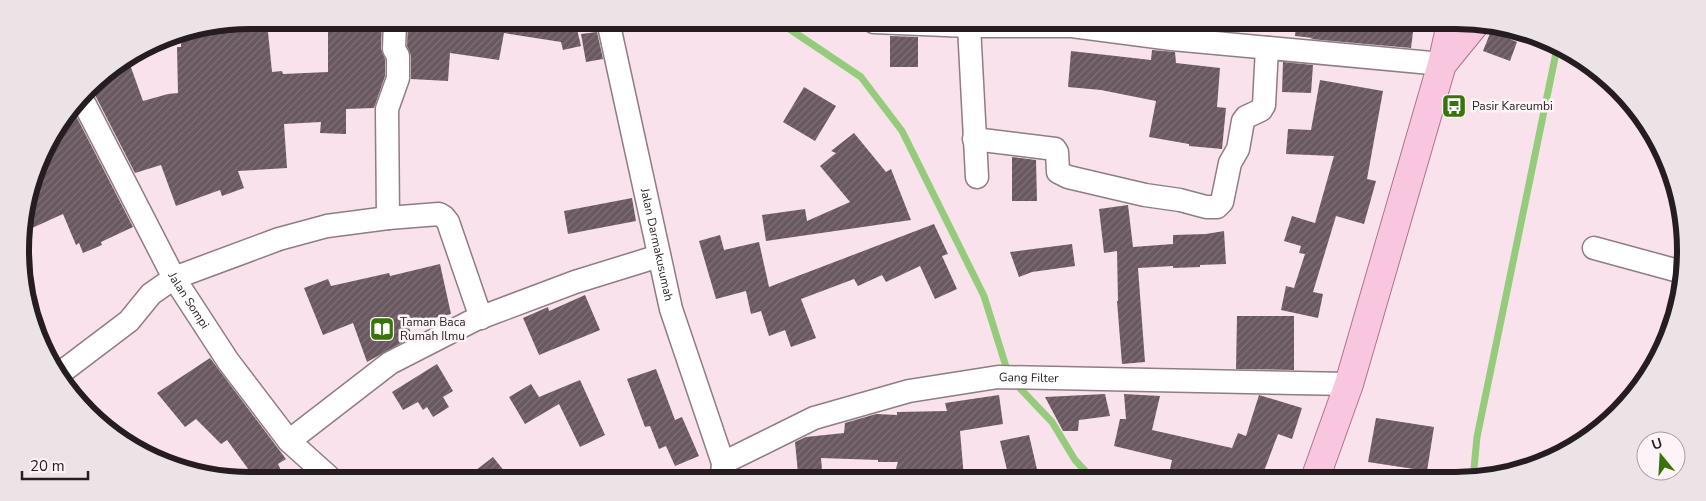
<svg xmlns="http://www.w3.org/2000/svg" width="1706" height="501" font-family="'Nunito Sans',sans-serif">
<defs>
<pattern id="building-hatch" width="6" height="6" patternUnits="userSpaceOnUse" patternTransform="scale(1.25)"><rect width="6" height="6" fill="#6a5860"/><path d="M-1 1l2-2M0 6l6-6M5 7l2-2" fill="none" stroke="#7f7177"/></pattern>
</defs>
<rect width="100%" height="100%" fill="#f9e2ec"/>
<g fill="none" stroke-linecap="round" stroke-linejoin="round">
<!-- stream -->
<path stroke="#95cc7b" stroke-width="7" d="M779,22L861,77L902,131L984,296L1008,373
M1014,382L1052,422L1075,460L1092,478
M1473,479L1477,437L1557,48"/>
</g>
<!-- building -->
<path fill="url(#building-hatch)" d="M250,20H259L260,32H268L272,72L282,71L283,74L328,72V20H382L381,49L385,59V76L374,108L346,109V134L320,133L321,122L284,124L287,168L238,171L244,188L222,196L220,190L176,206L161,165L135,173L94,93L90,89L98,77L128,59L143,101L168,94L178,93L177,47H181V34Z
M408,21H575L581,46L563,50L561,42L504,33L499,60L450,53L448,81L411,79V56L407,46Z
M1296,24H1414L1411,48L1310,39L1313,38L1295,36Z
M1491,31L1517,42L1510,61L1483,51Z
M597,32L603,59L586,62L581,34Z
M890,36L918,37V67H890Z
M1152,50L1175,52L1176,63L1220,68L1217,107L1226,108L1222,149L1189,146V144L1149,137L1156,101L1101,90L1068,87L1071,51L1151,60Z
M1283,62L1313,65L1311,93L1282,92Z
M1320,80L1383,91L1367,179L1376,181L1364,224L1336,216L1313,292L1323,294L1318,318L1281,310L1286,286L1294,288L1305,254L1299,253L1301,246L1284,241L1292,216L1315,223L1334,156L1286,154L1288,129L1311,130Z
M804,87L836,106L815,141L783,122Z
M73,110L133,227L101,242L102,245L83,253L79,243L76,245L63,214L21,233L44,149Z
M854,133L886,172L891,169L911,220L766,241L762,215L805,209L807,221L850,202L820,166L836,153L831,151Z
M1012,157L1036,160L1037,201H1012Z
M632,198L636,221L568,234L564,211Z
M1128,205L1133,247L1173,244V235L1206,234L1224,231L1226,264L1200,265V267L1173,268V266L1138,268L1145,362L1122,364L1117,301H1118L1117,251L1104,253L1099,209Z
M934,224L948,254L942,256L957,289L935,299L920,266L886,282L882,275L858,286L854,279L801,299L816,338L791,347L785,330L769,336L761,311L751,314L746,291L716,299L699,241L720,235L724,250L759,242L769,287Z
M1072,244L1075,266L1032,272L1019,277L1010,252Z
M440,264L451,314L408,324L412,337L367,362L353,323L323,335L304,288L328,279L331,286L389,273L390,276Z
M585,295L600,330L539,355L523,318L548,307L549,311Z
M1237,316H1294V370L1236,369Z
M210,358L286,459L278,464L284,477H254L227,440L221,444L196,419L185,427L157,393Z
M437,364L453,391L443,397L449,407L433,417L427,407L423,410L418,402L403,410L392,392Z
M656,369L675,420L682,417L699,456L675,466L666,446L659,449L650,426L645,427L627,379Z
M580,380L605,435L580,447L559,404L525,424L509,397L531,384L539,397Z
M1105,394L1110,416L1079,420L1078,431H1063L1045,397Z
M1124,394L1160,396L1152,430L1232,448L1238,433L1246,436L1259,395L1302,408L1292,439L1278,434L1261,479L1188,478L1169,474L1172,460L1114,446L1120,419H1126Z
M999,395L1003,424L960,431L964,478H893L898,462H878V460L821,458L822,470L798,473L795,442L806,437L844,433L845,423L876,414L897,415V412L947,411L945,403Z
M1376,418L1434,427L1427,471L1368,462Z
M1029,435L1039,478H1009L1000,441Z
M493,457L509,477H467Z"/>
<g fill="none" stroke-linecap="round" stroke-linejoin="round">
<defs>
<g id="minor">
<path d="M395,21L394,49L398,56V78L387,109L388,218L439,214L444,217L448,222L481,318"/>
<path id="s1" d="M608,21L671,309L723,463L722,477"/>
<path d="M874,22L969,26H1072L1172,39L1442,64"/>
<path d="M969,26L977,177"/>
<path id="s2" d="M82,99L174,278L228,361L289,441L329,477"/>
<path d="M974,139L1055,149L1057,152L1058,172L1068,177L1145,195L1180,200L1206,207H1217L1222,202L1230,163L1238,149L1243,121L1246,117L1261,110L1264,105L1267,48"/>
<path d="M1594,248L1682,272"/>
<path d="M59,374L129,321L151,294L174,278L279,239L327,226L388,218"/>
<path d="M289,441L390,363L474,320L575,282L659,256"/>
<path id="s3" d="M723,463L814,418L909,391L998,377L1349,384"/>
</g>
<path id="major" d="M1444,62L1475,24
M1315,479L1349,384L1442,64L1451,24"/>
</defs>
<!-- minor casing -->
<use href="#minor" stroke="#907c84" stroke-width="25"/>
<!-- major casing -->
<use href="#major" stroke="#ac738e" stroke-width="30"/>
<!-- minor -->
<use href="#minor" stroke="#fff" stroke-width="22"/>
<!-- major -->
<use href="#major" stroke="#f8c7df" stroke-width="28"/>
</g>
<!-- icons -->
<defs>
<symbol id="bus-square" viewBox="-11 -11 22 22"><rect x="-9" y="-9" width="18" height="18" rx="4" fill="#377409" stroke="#fdf4f7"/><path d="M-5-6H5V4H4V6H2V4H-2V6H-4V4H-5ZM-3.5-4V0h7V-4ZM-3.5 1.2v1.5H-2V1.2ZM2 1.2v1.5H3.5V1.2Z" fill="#fff"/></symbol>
<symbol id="library-square" viewBox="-11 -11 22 22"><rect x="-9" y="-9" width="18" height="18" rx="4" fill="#377409" stroke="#fdf4f7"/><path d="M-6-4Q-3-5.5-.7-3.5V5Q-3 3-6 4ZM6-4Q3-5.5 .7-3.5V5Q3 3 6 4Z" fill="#fff"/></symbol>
</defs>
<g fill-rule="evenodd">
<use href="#bus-square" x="1440" y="92" width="28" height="28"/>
<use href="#library-square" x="368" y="315" width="28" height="28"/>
</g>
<g text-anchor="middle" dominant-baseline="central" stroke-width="5" stroke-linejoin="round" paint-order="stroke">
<!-- poi labels -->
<g font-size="12" fill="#251d21" stroke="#fdf4f7" text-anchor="start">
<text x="1472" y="106">Pasir Kareumbi</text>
<text x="400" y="322">Taman Baca<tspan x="400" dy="14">Rumah Ilmu</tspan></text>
</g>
<!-- street labels -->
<g font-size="12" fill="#251d21" stroke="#fdf4f7">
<text stroke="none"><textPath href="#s1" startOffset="229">Jalan Darmakusumah</textPath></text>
<text stroke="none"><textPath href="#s2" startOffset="228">Jalan Sompi</textPath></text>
<text stroke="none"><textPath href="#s3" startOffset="321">Gang Filter</textPath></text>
</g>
</g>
<!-- crop -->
<path d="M0 0H1706V501H0ZM250 29H1456A221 221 0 0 1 1677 250V251A221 221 0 0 1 1456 472H250A221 221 0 0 1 29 251V250A221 221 0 0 1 250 29Z" fill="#ece3e6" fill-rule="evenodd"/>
<path fill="none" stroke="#251d21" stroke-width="6" d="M250 29H1456A221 221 0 0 1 1677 250V251A221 221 0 0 1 1456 472H250A221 221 0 0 1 29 251V250A221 221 0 0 1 250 29Z"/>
<!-- north arrow -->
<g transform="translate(1661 456) rotate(342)"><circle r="24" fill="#fdf4f7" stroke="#a79ea1"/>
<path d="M0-4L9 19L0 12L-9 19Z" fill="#377409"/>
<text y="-8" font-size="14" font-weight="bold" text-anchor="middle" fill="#251d21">U</text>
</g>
<!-- scale -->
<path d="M22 471v8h66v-8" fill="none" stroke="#251d21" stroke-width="2.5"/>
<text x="30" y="471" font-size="15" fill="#251d21" stroke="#fdf4f7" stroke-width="4" paint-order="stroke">20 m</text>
</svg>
